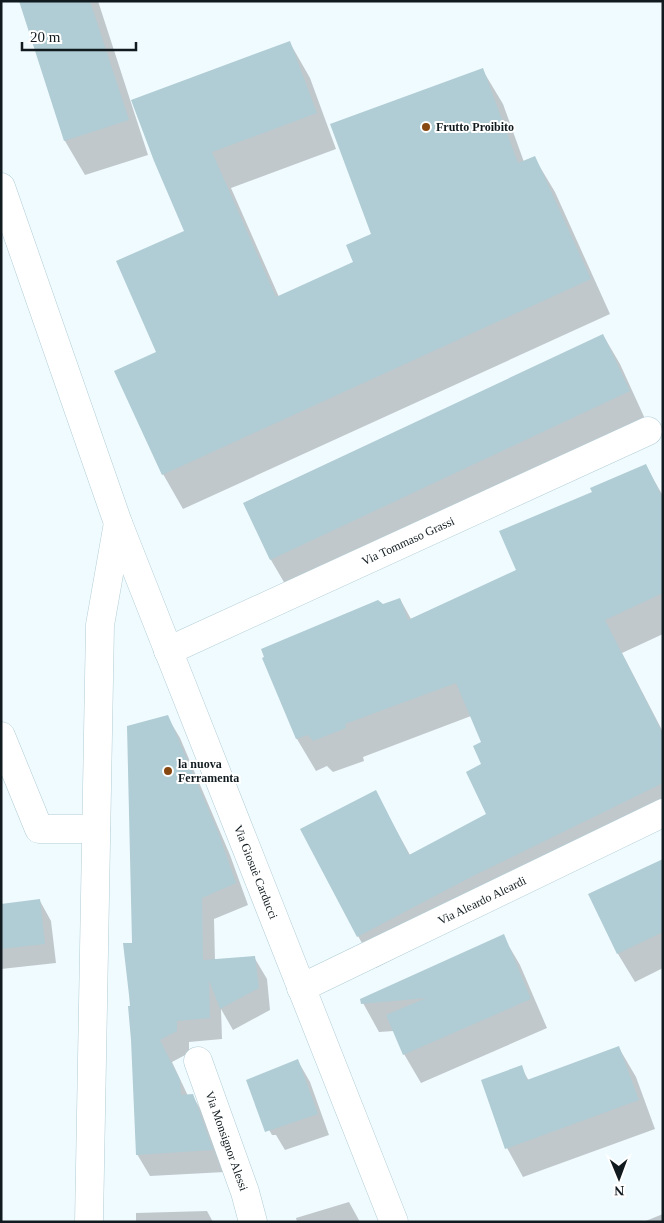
<svg xmlns="http://www.w3.org/2000/svg" width="664" height="1223" font-family="'Times New Roman',serif">
<rect width="100%" height="100%" fill="#f0fbff"/>
<!-- shadow -->
<path fill="#0003" d="M20,1H98L148,155L85,175L65,141Z
M290,43L310,78L336,149L231,188L279,297L355,262L482,69L503,104L524,162L534,157L555,192L610,314L183,509L163,474L158,352L186,231L155,160Z
M603,335L620,364L646,421L288,589L271,560L244,503Z
M646,466L663,496V634L622,653L663,732V824L490,909L376,968L358,936L375,792L410,855L488,815L483,765V743L471,716L363,757L364,761L333,772L327,766L316,771L297,739L264,659L400,599L411,619L518,570L594,492Z
M167,716L180,738L230,855L248,905L214,919L215,961L254,957L267,979L270,1010L233,1030L221,1009L222,1039L189,1042V1053L172,1062L188,1096H193L205,1118L225,1172L150,1176L137,1154L131,1007L133,944Z
M663,860V968L635,982L618,954L590,894Z
M40,901L51,921L56,963L1,969V905Z
M503,936L520,965L547,1028L421,1083L404,1054L394,1031L379,1032L363,1003Z
M619,1048L636,1077L655,1129L523,1177L507,1148L521,1067L529,1081Z
M298,1061L310,1082L329,1135L285,1150L276,1135H272L260,1114Z
M349,1202L360,1222H297L296,1218Z
M207,1211L213,1222H136V1213Z
M663,1214V1222H643Z"/>
<!-- building -->
<path fill="#b0ccd4" d="M19,1H90L129,120L64,141Z
M290,41L317,113L212,152L276,297L353,262L346,245L371,234L330,124L483,68L518,163L535,156L591,279L162,475L114,371L156,352L116,261L184,231L154,161L131,100Z
M603,334L630,391L270,560L243,503Z
M646,464L663,499V593L605,620L663,734V783L471,877L357,937L300,829L376,790L409,855L486,814L466,772L481,764L473,746L481,742L456,683L345,724L346,728L313,741L308,735L296,739L262,658L264,657L261,649L378,600L383,604L400,598L408,620L516,570L499,531L592,492L590,488Z
M168,715L218,832L236,883L202,898L203,960L255,956L259,988L220,1009L209,980L210,1018L177,1021V1031L160,1040L180,1080L181,1095L193,1094L213,1150L136,1155L131,1040L128,1006H130L129,995L123,943H132L127,726Z
M663,859V932L617,954L588,894Z
M40,899L45,944L1,949V904Z
M504,934L531,999L403,1055L386,1015L426,998L361,1004L360,999Z
M619,1046L639,1100L505,1149L481,1080L522,1065L527,1080Z
M298,1059L318,1114L265,1132L246,1080Z"/>
<g fill="none" stroke-linecap="round" stroke-linejoin="round">
<defs>
<g id="minor">
<path id="s1" d="M1,187L118,523L394,1222"/>
<path id="s2" d="M168,651L648,431"/>
<path d="M1,736L39,829H96"/>
<path id="s3" d="M301,988L663,813"/>
<path id="s4" d="M198,1061L245,1192L253,1222"/>
<path d="M89,1222L100,625L118,523"/>
</g>
</defs>
<!-- minor casing -->
<use href="#minor" stroke="#b1cdd6" stroke-width="29"/>
<!-- minor -->
<use href="#minor" stroke="#fff" stroke-width="28"/>
</g>
<!-- markers -->
<g fill="#874710" stroke="#fff" stroke-width="2">
<circle cx="426" cy="127" r="5"/>
<circle cx="168" cy="771" r="5"/>
</g>
<g text-anchor="middle" dominant-baseline="central" stroke-width="4" stroke-linejoin="round" paint-order="stroke">
<!-- poi labels -->
<g font-size="12" font-weight="bold" fill="#111b1f" stroke="#fff" text-anchor="start">
<text x="436" y="127">Frutto Proibito</text>
<text x="178" y="764">la nuova<tspan x="178" dy="14">Ferramenta</tspan></text>
</g>
<!-- street labels -->
<g font-size="12" fill="#111b1f" stroke="#fff">
<text stroke="none"><textPath href="#s2" startOffset="264">Via Tommaso Grassi</textPath></text>
<text stroke="none"><textPath href="#s1" startOffset="731">Via Giosuè Carducci</textPath></text>
<text stroke="none"><textPath href="#s3" startOffset="201">Via Aleardo Aleardi</textPath></text>
<text stroke="none"><textPath href="#s4" startOffset="85">Via Monsignor Alessi</textPath></text>
</g>
</g>
<!-- border -->
<rect width="664" height="1223" fill="none" stroke="#111b1f" stroke-width="5"/>
<!-- north arrow -->
<g transform="translate(619 1178) rotate(179)" stroke="#ffffff" stroke-width="4" paint-order="stroke">
<path d="M0-4L9 19L0 12L-9 19Z" fill="#111b1f"/>
<text y="-8" font-size="14" font-weight="bold" text-anchor="middle" fill="#111b1f">N</text>
</g>
<!-- scale -->
<path d="M22 42v8h114v-8" fill="none" stroke="#111b1f" stroke-width="2.5"/>
<text x="30" y="42" font-size="15" fill="#111b1f" stroke="#ffffff" stroke-width="4" paint-order="stroke">20 m</text>
</svg>
